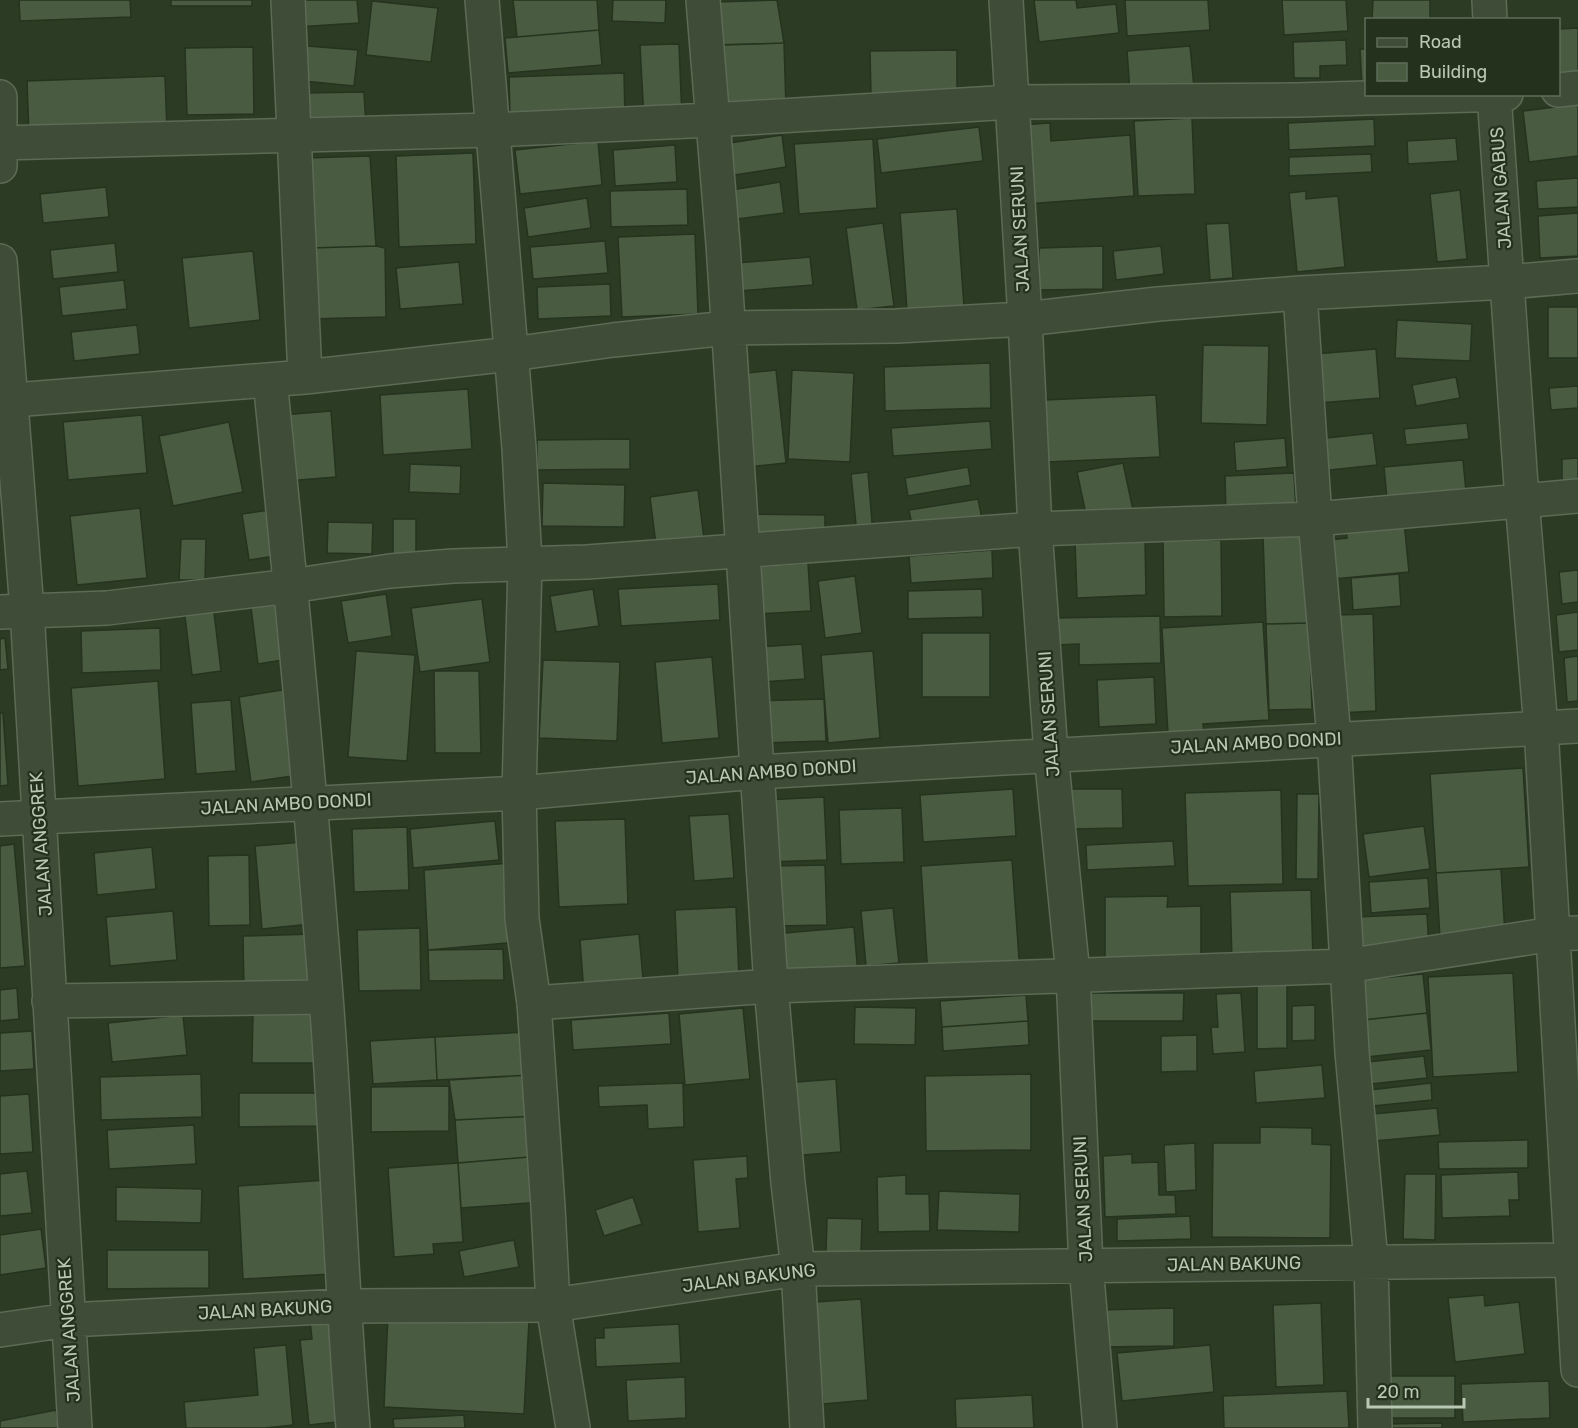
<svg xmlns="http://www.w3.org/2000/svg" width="1578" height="1428" font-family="Rubik,sans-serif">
<rect width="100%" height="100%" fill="#2c3c24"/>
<!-- building -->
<path fill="#495b40" stroke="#25331f" stroke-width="1.5" d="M19,0H130L131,17L20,21Z
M171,0H252V6H171Z
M295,0H357L359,23L296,27Z
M513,0H597L599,30L517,37Z
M613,0H666L665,23L612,21Z
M777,0L784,43L723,45L717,2Z
M1034,0H1076L1077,8L1116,4L1119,33L1039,42Z
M1125,0H1208L1210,30L1127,36Z
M1282,0H1346L1348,31L1284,35Z
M1373,0H1430V20H1372Z
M372,1L438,8L431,62L366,55Z
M1578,28V83L1558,84V29Z
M599,30L602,65L508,73L505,38Z
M1346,40L1347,65L1320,66V78H1294L1293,42Z
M784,43L786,107L718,110L716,45Z
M679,44L682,118L644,120L640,45Z
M307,46L358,50L354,86L303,81Z
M1190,46L1194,87L1130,92L1127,51Z
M253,47L254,114L187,115L185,48Z
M1360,49H1366V87H1362Z
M957,50V95L871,96L870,51Z
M624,73L625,117L510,120L509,77Z
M165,76L167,130L29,135L27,81Z
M364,92L366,126L303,127V93Z
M1578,104V156L1529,162L1523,111Z
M1192,118L1195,194L1138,196L1134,121Z
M1374,119L1375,146L1289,150L1288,123Z
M1050,123L1051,141L1130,135L1134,196L1026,204L1021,125Z
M979,127L983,161L881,173L877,139Z
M782,135L786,167L728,176L723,144Z
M1456,138L1458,161L1408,164L1407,141Z
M873,139L877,208L799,214L794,144Z
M598,141L602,185L520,194L515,150Z
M675,145L677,182L615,186L613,150Z
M473,153L476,244L399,247L396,156Z
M1371,154L1372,172L1289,176V157Z
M370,156L376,246L311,248L305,158Z
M1578,178V207L1538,209L1536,181Z
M780,182L784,213L730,220L725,191Z
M106,187L109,217L43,223L40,194Z
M687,189L688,225L611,227L610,191Z
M1460,190L1467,259L1437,262L1430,194Z
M1306,191V199L1338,196L1345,267L1297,272L1289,193Z
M587,198L591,228L528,237L524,208Z
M957,209L964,306L907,310L900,213Z
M1578,213V256L1540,258L1538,216Z
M883,223L894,306L857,310L846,228Z
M1229,223L1233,278L1210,280L1206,224Z
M695,234L698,314L622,317L618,237Z
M605,241L608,273L533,279L530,247Z
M115,243L118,272L53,279L50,250Z
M376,246L385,248L386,317L308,319L311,248Z
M1103,246V289L1039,290V248Z
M1161,246L1164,274L1116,280L1113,251Z
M253,251L260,320L189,328L182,258Z
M810,257L813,285L738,291L736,263Z
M459,262L463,304L400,309L396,268Z
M124,280L127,309L62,316L59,287Z
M610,284L611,316L538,319L537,287Z
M1548,307H1578V358H1548Z
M1397,320L1472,324L1470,361L1395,358Z
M137,325L140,354L74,361L71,332Z
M1203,345L1269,346L1267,425L1201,423Z
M1376,349L1380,398L1319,403L1314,354Z
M990,363L991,408L885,411L884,367Z
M776,370L786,463L747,467L737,374Z
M792,370L854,373L850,462L788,459Z
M1456,377L1460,398L1416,406L1412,385Z
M1578,386V408L1551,410L1549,388Z
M468,389L472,449L383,455L380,395Z
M1156,395L1160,457L1047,462L1044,400Z
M331,411L336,477L287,481L282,415Z
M142,415L147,473L68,480L63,422Z
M990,421L992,449L893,456L891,428Z
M229,422L243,492L173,506L159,436Z
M1467,423L1469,439L1406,445L1404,429Z
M1373,433L1377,465L1321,471L1317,439Z
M1285,438L1287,467L1236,471L1234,442Z
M630,439V469L537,470V440Z
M1578,458V488H1562V459Z
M1463,460L1467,502L1388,510L1384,467Z
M1123,463L1133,510L1087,519L1077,472Z
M410,464L461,466L460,494L409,492Z
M968,467L971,485L908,496L905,478Z
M868,472L873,534L857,535L851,474Z
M1294,473L1296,511L1226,514L1225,476Z
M543,483L625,485L624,527L542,526Z
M698,490L704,539L656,545L650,497Z
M978,499L983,524L914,536L909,510Z
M140,508L147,578L77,585L70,516Z
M269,510L275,556L249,560L242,514Z
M752,514L825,515V538H751Z
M393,519H416V554H393Z
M1404,521L1409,572L1333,579L1329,540L1347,538L1346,526Z
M328,522L373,523L372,554L327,553Z
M1306,535L1309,623L1266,624L1263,536Z
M181,539H206L205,580H179Z
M1145,539L1146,595L1077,598L1075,542Z
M1221,540L1222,616L1164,617L1163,541Z
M992,550L993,578L911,583L909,556Z
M808,563L811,611L756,614L753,567Z
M1578,570V602L1562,604L1559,572Z
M1399,574L1401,606L1353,610L1351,578Z
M855,576L862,633L825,638L818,581Z
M718,584L720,620L621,626L618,589Z
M593,589L599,626L556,632L550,596Z
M982,589L983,617L908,619V591Z
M386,594L392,636L348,643L341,601Z
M274,595L283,660L258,664L250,599Z
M482,599L490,662L420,672L411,608Z
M213,604L221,671L192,675L184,608Z
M1578,612V650L1559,652L1556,615Z
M1373,614L1376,711L1340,713L1337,615Z
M1160,616L1161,663L1079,665V644L1054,645V618Z
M1263,622L1269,720L1203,724L1204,732L1168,734L1162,628Z
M1309,623L1312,709L1269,710L1266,624Z
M160,628L161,670L82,673L81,631Z
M922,633H990V697H922Z
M5,638L8,669L0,670V639Z
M802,644L805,679L761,682L758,647Z
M356,651L415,655L407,761L348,757Z
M873,651L880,738L828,743L821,655Z
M1578,656V701L1567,702L1564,658Z
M712,657L719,738L662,743L655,662Z
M543,660L620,662L617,741L539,738Z
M434,671H479L481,753H435Z
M1154,677L1156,724L1099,727L1097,680Z
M158,681L165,779L78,786L71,688Z
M288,689L300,775L251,782L239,697Z
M824,699L826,741L758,743L757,701Z
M231,700L236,771L196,774L191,703Z
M0,713H3L8,785L0,786Z
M1523,768L1529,867L1436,873L1430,774Z
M1013,789L1016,836L923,842L920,795Z
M1070,789H1122L1123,828L1071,829Z
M1281,790L1283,884L1188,886L1185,793Z
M1297,794H1319L1318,879H1296Z
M824,797L827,860L767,862L764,800Z
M902,808L904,862L841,864L839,810Z
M729,814L734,878L694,881L689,816Z
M625,819L628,904L559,907L555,821Z
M495,821L499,860L413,868L410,829Z
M1424,826L1430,869L1369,877L1363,834Z
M407,827L409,890L354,892L352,829Z
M1173,841L1175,866L1087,870L1086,845Z
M304,842L311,924L262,929L255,846Z
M14,844L25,966L0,968V846Z
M152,847L156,889L97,895L94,853Z
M249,855L250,925L209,926L208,856Z
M1012,860L1020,972L928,978L921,866Z
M511,863L517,942L428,950L424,870Z
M825,865L827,925L777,926L776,866Z
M1501,869L1505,934L1440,938L1436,873Z
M1428,878L1430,908L1371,913L1369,882Z
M1311,890L1313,959L1232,961L1230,892Z
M1168,896L1167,907L1201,906V966L1105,967V897Z
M736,907L739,978L678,981L675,910Z
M893,908L899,963L866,966L861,911Z
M173,911L177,960L110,966L106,917Z
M1427,914L1429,949L1358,953L1356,917Z
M854,927L858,974L776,980L773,934Z
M420,928L421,990L359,991L357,930Z
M315,934L316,989L244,991L243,936Z
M639,934L644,989L584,994L580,940Z
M503,949L504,980L429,981L428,950Z
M1513,973L1518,1072L1433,1077L1428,977Z
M1423,974L1427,1013L1354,1021L1349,981Z
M1257,982H1287V1048L1257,1049Z
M17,988L19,1019L0,1021V990Z
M1090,993H1184L1183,1021H1090Z
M1241,993L1245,1052L1213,1054L1211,1027H1218L1216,994Z
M1026,995L1028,1021L942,1027L940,1001Z
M1315,1005V1040L1292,1041V1006Z
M855,1007L916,1008L915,1045L854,1044Z
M743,1008L750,1079L685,1085L679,1014Z
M253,1012L317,1013L316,1063H252Z
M669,1013L671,1044L573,1050L571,1020Z
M1427,1013L1431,1050L1358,1058L1354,1021Z
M183,1015L187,1055L112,1062L108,1023Z
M1028,1021L1029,1045L943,1051L942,1027Z
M32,1031L34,1069L0,1071V1033Z
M528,1032L530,1075L437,1080L435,1037Z
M1197,1035V1071L1161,1072V1036Z
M435,1037L437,1080L373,1084L370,1041Z
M1424,1056L1427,1078L1361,1085L1358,1063Z
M1322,1065L1325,1098L1256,1103L1254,1071Z
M201,1074L202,1117L101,1120L100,1077Z
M1031,1074V1150L926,1151L925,1076Z
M530,1075L536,1116L455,1120L449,1080Z
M836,1079L841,1152L790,1156L784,1083Z
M683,1083L684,1127L648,1129L647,1105L599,1107L598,1086Z
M1431,1083L1432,1100L1363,1107L1361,1091Z
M449,1086V1131L371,1132V1087Z
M239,1093H320L319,1126L239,1127Z
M29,1094L33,1152L0,1154V1096Z
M1437,1108L1440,1135L1364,1142L1362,1115Z
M536,1116L540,1156L458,1163L455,1120Z
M194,1125L196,1164L109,1169L107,1130Z
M1260,1127L1312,1128V1144L1331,1145L1330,1238L1212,1237L1213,1143H1260Z
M1528,1140V1168L1439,1169L1438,1142Z
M1195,1143L1196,1190L1166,1192L1164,1145Z
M1132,1154V1163L1158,1162L1159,1195H1175L1176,1214L1105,1217L1103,1156Z
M540,1156L543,1202L461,1208L458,1163Z
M747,1156L748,1178L736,1179L740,1228L698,1232L693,1160Z
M458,1163L463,1242L433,1244L434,1254L394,1257L388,1168Z
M27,1171L32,1213L0,1216V1174Z
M1518,1172L1519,1200H1509L1510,1216L1442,1218L1441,1175Z
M1405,1174H1436L1435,1240L1403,1239Z
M906,1175V1194H929L930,1231L878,1232L877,1177Z
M327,1180L332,1274L243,1279L238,1186Z
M116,1187L202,1189L201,1223L116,1221Z
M939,1191L1020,1194L1019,1232L937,1230Z
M633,1197L642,1224L604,1236L595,1210Z
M1190,1216L1191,1239L1117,1241V1219Z
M827,1218L862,1219L861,1253L826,1252Z
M41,1229L46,1268L0,1275V1235Z
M514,1240L519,1267L464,1277L459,1251Z
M107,1250H209V1288L107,1289Z
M1484,1295L1485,1306L1519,1302L1525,1354L1455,1362L1448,1298Z
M861,1299L868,1400L823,1404L815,1302Z
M1321,1303L1324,1385L1276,1387L1273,1305Z
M1174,1308V1346L1100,1347V1310Z
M388,1314L529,1321L524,1414L384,1407Z
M335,1318L346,1421L309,1425L300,1340L312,1339L310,1320Z
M679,1324L681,1363L596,1367L595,1338H604V1328Z
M286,1345L293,1425L265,1428H186L184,1402L258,1395L254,1348Z
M1210,1345L1214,1392L1122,1401L1117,1353Z
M1383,1376H1455V1418H1382Z
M685,1377L686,1418L628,1421L626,1380Z
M1549,1381L1550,1418L1463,1422L1461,1384Z
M1347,1391L1349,1428H1224L1223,1396Z
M1032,1395L1034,1428H956L955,1399Z
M56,1410L59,1428H0V1421Z
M464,1415L465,1428H394L393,1419Z
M1442,1423V1428H1384V1424Z"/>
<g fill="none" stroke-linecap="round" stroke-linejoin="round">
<defs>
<path id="minor" d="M288,0L305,377
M703,0L723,244L771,986L788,1183L798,1269L807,1428
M1006,0L1025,319L1035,529L1051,754L1073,975L1086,1266L1100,1428
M1489,0L1490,20
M1558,90L1578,88
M1494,94L1522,500L1541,728L1578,1370
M0,97V166
M0,143L492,130L712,120L1012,102L1297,100L1506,94
M0,261L27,610L75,1428
M1300,293L1315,519L1334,738L1352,1052L1371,1261L1375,1428
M270,380C291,585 310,790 326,996C337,1140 341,1284 353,1428
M0,401L305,377L512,354L613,340L728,328L897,326L1025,319L1158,304L1300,293L1507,282L1578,276
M0,612L107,608L291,586L390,571L453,566L587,562L1035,529L1315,519L1578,496
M0,819L519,793L756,772L1578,726
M49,1001L326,997
M534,1003L771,986L1346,966L1553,934L1578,933
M0,1330L68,1320L343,1306L553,1305L798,1269L1572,1260"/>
<path id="tertiary" d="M482,0L519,448L525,563L519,793L522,919L534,1003L548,1207L553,1305L573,1428"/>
</defs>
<!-- minor casing -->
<use href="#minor" stroke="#5c6a56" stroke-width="36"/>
<!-- tertiary casing -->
<use href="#tertiary" stroke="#5c6a56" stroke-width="36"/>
<!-- minor -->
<use href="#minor" stroke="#3e4c38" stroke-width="33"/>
<!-- tertiary -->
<use href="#tertiary" stroke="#3e4c38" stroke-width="33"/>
</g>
<g text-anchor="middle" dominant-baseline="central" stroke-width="4.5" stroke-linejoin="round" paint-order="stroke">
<!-- street labels -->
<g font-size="18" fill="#b9c8b3" stroke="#23311d">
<text transform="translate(1501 188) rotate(-94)">JALAN GABUS</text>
<text transform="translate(1020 229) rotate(-93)">JALAN SERUNI</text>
<text transform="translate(1049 714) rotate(-94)">JALAN SERUNI</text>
<text transform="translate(1256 743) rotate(-3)">JALAN AMBO DONDI</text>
<text transform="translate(771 772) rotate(-4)">JALAN AMBO DONDI</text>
<text transform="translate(286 804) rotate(-3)">JALAN AMBO DONDI</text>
<text transform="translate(41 844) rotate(-94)">JALAN ANGGREK</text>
<text transform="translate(1083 1199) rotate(-93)">JALAN SERUNI</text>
<text transform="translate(1234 1264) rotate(-1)">JALAN BAKUNG</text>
<text transform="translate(749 1278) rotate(-7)">JALAN BAKUNG</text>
<text transform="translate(265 1310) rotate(-3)">JALAN BAKUNG</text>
<text transform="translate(69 1330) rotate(-94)">JALAN ANGGREK</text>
</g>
</g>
<!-- legend -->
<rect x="1365" y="18" width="195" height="78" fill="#23311d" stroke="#5f6d59" stroke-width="1.5"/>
<rect x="1377" y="38" width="30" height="9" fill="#3e4c38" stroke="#5f6d59" stroke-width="1.5"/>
<text x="1419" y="48" font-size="18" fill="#b9c8b3">Road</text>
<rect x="1377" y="63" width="30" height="18" fill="#495b40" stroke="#5f6d59" stroke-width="1.5"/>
<text x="1419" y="78" font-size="18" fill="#b9c8b3">Building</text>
<!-- scale -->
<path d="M1368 1398v9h96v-9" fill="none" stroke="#b9c8b3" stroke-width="3"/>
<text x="1377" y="1398" font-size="18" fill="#b9c8b3" stroke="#23311d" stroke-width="4.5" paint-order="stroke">20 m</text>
</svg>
